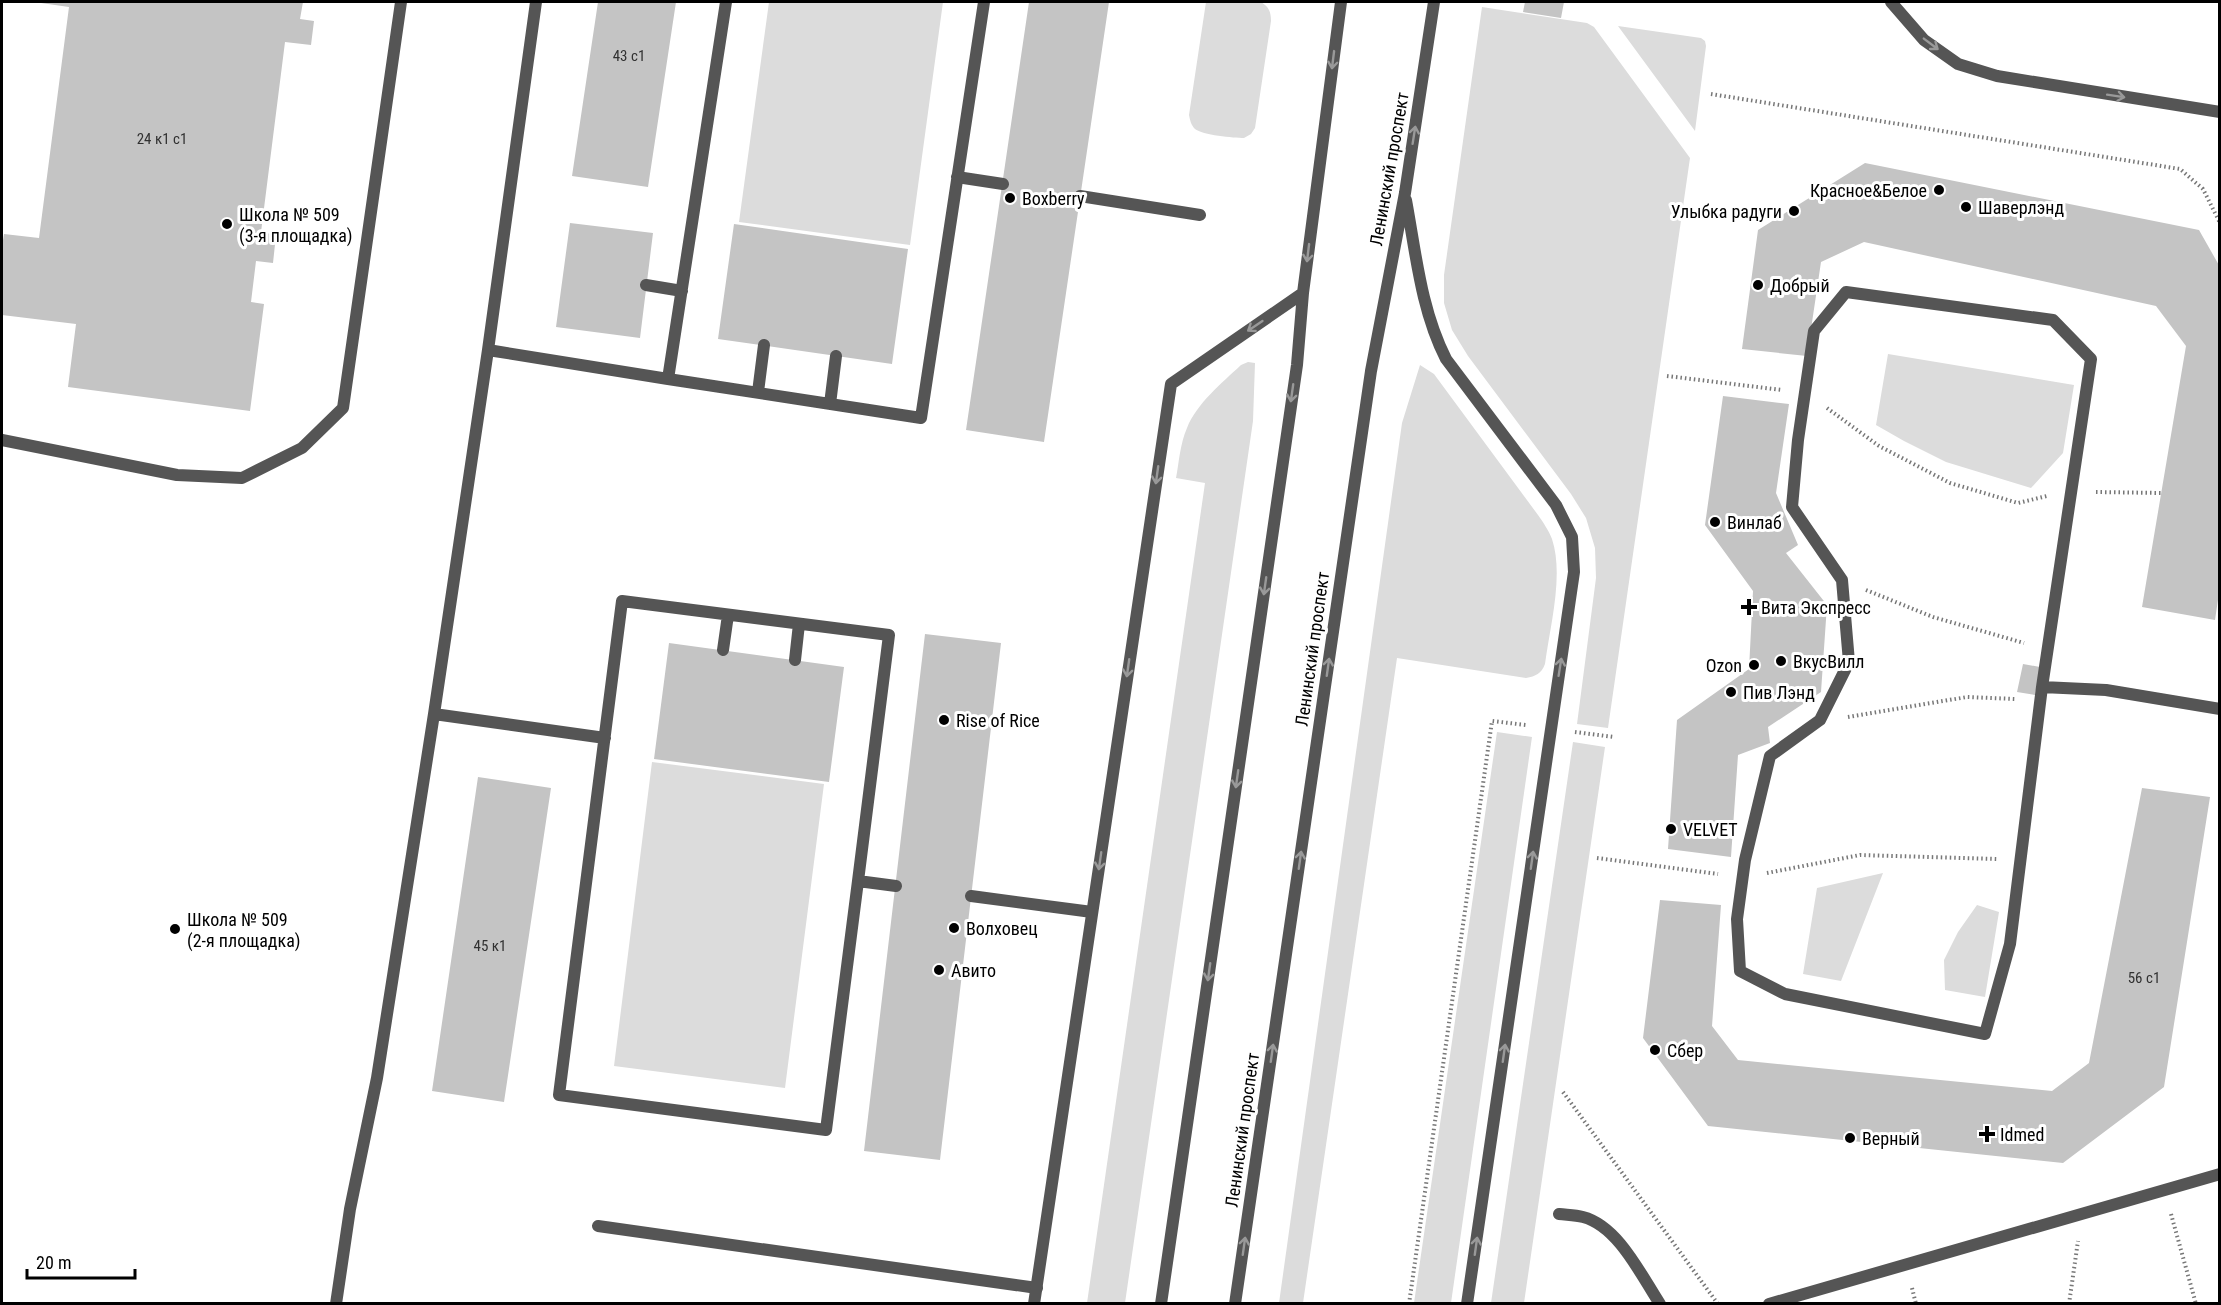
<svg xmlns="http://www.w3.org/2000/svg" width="2221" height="1305" font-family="'Roboto Condensed',sans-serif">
<rect width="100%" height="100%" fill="#fff"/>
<!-- green -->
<path fill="#dcdcdc" d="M769,2H943L910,245L739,222Z
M1206,2H1261C1269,7 1271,12 1271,21L1255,128L1251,134L1244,138C1234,138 1202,135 1195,129C1191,125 1190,120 1189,115Z
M1482,7L1587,23L1594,27L1690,158L1608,728L1577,724L1596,578L1595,548L1586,518L1571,494L1468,356L1452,330L1444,303V275Z
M1618,26L1701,38L1705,41L1706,46L1695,131Z
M1888,354L2074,385L2063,453L2031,488L1946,462L1904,441L1876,425Z
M1248,362L1255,363L1253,421L1125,1303H1087L1205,483L1176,478C1179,462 1180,444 1187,428C1197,403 1222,383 1241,365Z
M1420,365L1434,374L1538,515C1543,522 1549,531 1552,539C1564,575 1550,626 1545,664C1541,674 1536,676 1526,678L1397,658L1303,1303H1279L1402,423Z
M1497,732L1532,737L1451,1303H1414Z
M1573,742L1605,747L1524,1303H1491Z
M652,762L824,784L785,1088L614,1066Z
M1883,873L1841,981L1803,974L1817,888Z
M1977,905L1999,912L1985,997L1945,990L1944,960L1958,932Z"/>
<!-- building -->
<path fill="#c4c4c4" d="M34,2H303L300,19L314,21L311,45L285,42L261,232L276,235L273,263L256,261L251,302L264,304L250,411L68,387L76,324L2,315V246L4,234L39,238L69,7Z
M598,2H676L648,187L572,176Z
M1029,2H1109L1044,442L966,430Z
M1525,2H1564L1561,18L1523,12Z
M1865,163L2199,230L2220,267V586L2215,620L2142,607L2186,346L2156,306L1864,242L1821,262L1807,356L1742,349L1758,230Z
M570,223L653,233L640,338L556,327Z
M734,224L908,249L892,364L718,339Z
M1723,396L1789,404L1776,493L1798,545L1786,553L1827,605L1821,692L1768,727L1770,743L1738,755L1731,857L1668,849L1677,720L1749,669L1753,591L1705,525Z
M925,634L1001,643L940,1160L864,1151Z
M669,643L844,667L829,782L654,759Z
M2023,664L2040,667L2035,695L2017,692Z
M478,777L551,788L504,1102L432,1091Z
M2142,788L2210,797L2164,1087L2063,1163L1708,1126L1643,1038L1660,900L1721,905L1712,1026L1738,1060L2052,1091L2089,1063Z"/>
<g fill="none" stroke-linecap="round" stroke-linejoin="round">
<!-- path -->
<path stroke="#777" stroke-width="4" stroke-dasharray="1.5 3" stroke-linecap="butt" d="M1711,94L2180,169L2203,189L2220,223
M1667,376L1782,390
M1827,408L1879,446L1950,483L2018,503L2047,496
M2096,492L2161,493
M1866,590L1933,617L2024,643
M1848,717L1967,697L2015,699
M1575,732L1614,737
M1597,858L1718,874
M1767,873L1860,855L1997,859
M1563,1092L1718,1304
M2171,1214L2196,1304
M1912,1288L1916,1304
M1409,1304L1492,721L1526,725
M2069,1304L2078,1241"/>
<!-- service -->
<path stroke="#555" stroke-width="12" d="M726,2L668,379L921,418L984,2
M957,177L1003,184
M1080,196L1200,215
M646,285L682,291
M1846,292L2053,320L2091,359L2042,687L2010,944L1985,1034L1785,994L1740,971L1737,919L1745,860L1770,756L1820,720L1849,662L1842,580L1792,507L1798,440L1814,331Z
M488,350L668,379
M758,392L764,345
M830,404L836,356
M2,440L177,475L242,478L302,448L343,408L401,2
M723,650L728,615
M795,660L799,624
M2042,687L2106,690L2220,709
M434,714L605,738
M858,881L826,1130L559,1095L622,601L889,635L858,881L896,886
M971,896L1092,912
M1559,1214C1567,1215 1575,1215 1583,1217C1618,1226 1641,1275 1660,1304
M598,1226L1037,1288
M336,1304L350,1209L377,1078L434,714L488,350L536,2
M1769,1304L2220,1174"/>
<!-- minor -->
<path stroke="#555" stroke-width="12" d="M1891,2L1924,40L1958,64L1997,76L2220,112
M1406,200C1416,254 1421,310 1446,359L1556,505L1572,537L1574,572L1467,1304
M1034,1304L1171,384L1303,293
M1161,1304L1297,365L1303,293L1341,2
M1235,1304L1371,371L1405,193L1434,2"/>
</g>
<!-- one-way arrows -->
<defs><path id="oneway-shaft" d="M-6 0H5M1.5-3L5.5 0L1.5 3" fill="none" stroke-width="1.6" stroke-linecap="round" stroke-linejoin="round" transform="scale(1.5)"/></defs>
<g stroke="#999">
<use href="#oneway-shaft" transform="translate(1931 44) rotate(37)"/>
<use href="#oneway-shaft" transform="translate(1333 60) rotate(97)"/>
<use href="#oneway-shaft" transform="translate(2116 96) rotate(9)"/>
<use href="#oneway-shaft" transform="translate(1414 135) rotate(-81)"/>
<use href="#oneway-shaft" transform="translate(1308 253) rotate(97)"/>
<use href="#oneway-shaft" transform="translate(1255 326) rotate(146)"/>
<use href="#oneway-shaft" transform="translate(1292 393) rotate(98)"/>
<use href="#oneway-shaft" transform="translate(1157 475) rotate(98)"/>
<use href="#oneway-shaft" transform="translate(1265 586) rotate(98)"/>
<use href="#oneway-shaft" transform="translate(1328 667) rotate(-82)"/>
<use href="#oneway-shaft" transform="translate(1560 667) rotate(-81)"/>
<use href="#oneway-shaft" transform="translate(1128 668) rotate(98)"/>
<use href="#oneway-shaft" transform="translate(1237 779) rotate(98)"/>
<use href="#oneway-shaft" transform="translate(1300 860) rotate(-82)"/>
<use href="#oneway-shaft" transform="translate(1532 860) rotate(-82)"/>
<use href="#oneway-shaft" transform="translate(1100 861) rotate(98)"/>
<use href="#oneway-shaft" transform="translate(1209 972) rotate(98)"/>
<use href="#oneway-shaft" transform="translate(1272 1053) rotate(-82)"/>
<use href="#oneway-shaft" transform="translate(1504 1053) rotate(-82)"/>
<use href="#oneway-shaft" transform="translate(1244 1246) rotate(-82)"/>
<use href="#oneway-shaft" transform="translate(1476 1246) rotate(-82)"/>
</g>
<!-- markers -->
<g fill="#000" stroke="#fff" stroke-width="2">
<circle cx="1939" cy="190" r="6"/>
<circle cx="1010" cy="198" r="6"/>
<circle cx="1966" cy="207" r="6"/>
<circle cx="1794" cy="211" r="6"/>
<circle cx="227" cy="224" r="6"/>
<circle cx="1758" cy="285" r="6"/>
<circle cx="1715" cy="522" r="6"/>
<path d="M1746 598h6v6h6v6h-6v6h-6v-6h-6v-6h6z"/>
<circle cx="1781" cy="661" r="6"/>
<circle cx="1754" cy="665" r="6"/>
<circle cx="1731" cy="692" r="6"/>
<circle cx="944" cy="720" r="6"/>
<circle cx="1671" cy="829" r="6"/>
<circle cx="954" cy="928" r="6"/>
<circle cx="175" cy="929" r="6"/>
<circle cx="939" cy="970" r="6"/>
<circle cx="1655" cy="1050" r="6"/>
<path d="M1984 1125h6v6h6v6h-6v6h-6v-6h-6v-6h6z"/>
<circle cx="1850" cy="1138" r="6"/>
</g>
<g text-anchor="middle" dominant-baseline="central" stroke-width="6" stroke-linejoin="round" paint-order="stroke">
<!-- number labels -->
<g font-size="15" fill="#313131">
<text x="629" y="56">43 с1</text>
<text x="162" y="139">24 к1 с1</text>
<text x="490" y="946">45 к1</text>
<text x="2144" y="978">56 с1</text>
</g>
<!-- street labels -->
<g font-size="18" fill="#000" stroke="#fff">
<text transform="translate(1389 169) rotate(-80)">Ленинский проспект</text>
<text transform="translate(1312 649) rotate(-82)">Ленинский проспект</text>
<text transform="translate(1242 1130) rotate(-82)">Ленинский проспект</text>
</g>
<!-- poi labels -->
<g font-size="18" fill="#000" stroke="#fff" text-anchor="start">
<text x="1927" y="190" text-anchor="end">Красное&amp;Белое</text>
<text x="1022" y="198">Boxberry</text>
<text x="1978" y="207">Шаверлэнд</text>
<text x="1782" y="211" text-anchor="end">Улыбка радуги</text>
<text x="239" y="214">Школа № 509<tspan x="239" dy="21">(3-я площадка)</tspan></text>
<text x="1770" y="285">Добрый</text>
<text x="1727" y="522">Винлаб</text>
<text x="1761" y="607">Вита Экспресс</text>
<text x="1793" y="661">ВкусВилл</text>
<text x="1742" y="665" text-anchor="end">Ozon</text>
<text x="1743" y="692">Пив Лэнд</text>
<text x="956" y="720">Rise of Rice</text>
<text x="1683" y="829">VELVET</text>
<text x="187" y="919">Школа № 509<tspan x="187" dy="21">(2-я площадка)</tspan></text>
<text x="966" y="928">Волховец</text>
<text x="951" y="970">Авито</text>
<text x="1667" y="1050">Сбер</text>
<text x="2000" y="1134">Idmed</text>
<text x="1862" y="1138">Верный</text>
</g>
</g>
<!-- border -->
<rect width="2221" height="1305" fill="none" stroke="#000000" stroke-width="6"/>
<!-- scale -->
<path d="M27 1269v9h108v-9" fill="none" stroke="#000000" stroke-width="3"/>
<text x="36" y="1269" font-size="18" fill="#000000" stroke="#ffffff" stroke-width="4.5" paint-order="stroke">20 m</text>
</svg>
